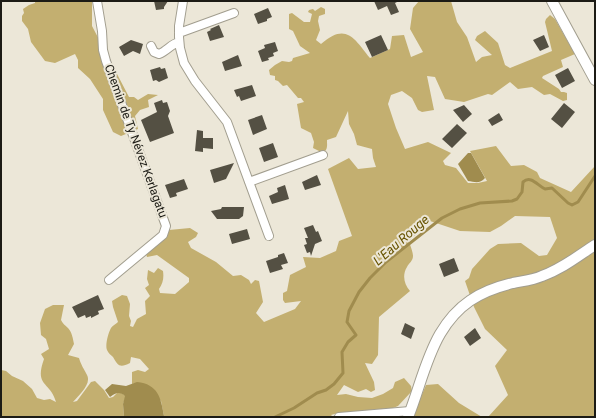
<svg xmlns="http://www.w3.org/2000/svg" width="596" height="418" font-family="Roboto,sans-serif">
<rect width="100%" height="100%" fill="#ece7d8"/>
<!-- forest -->
<path fill="#c3af70" d="M35,1H92V26L129,97H134L138,100L148,94L158,95L148,100L149,107L140,110L135,116L138,129L121,136L113,132L103,110V99L90,79L78,68V60L75,54L55,63L45,61L31,42L28,29L22,21V16L24,13L23,9L29,5L35,3Z
M419,1H451L457,22L467,37L476,62L482,57L492,55L475,40L477,36L485,31L498,43L505,65L510,68L552,51L545,22L546,19L550,15L555,19L575,54L561,60L563,67L543,76L542,78L559,89L561,92H564L567,93V100L563,101L550,94L544,95L532,87L518,89L510,82L492,95L488,94L464,102L445,99L435,77L427,76L434,110L422,112L418,110L412,98L402,91L391,95L388,104L396,128L405,149L428,142L451,153L443,161L445,165L456,168L468,183H478L487,181L470,151L496,146L511,166L524,165L537,172L540,178L571,192L595,166V417H488L508,395L495,366L507,350L485,329L474,307L465,281L469,278L472,269L490,249L498,244L521,243L539,256L547,255L557,238L550,217L515,216L501,226L490,232L460,231L430,221L409,241C410,245 413,252 413,256C413,261 409,263 407,267C402,275 404,284 410,291L379,317L378,355L372,364L365,363L374,382L375,390L371,392L366,389L358,392L344,385L337,395L346,394L358,397L372,398L383,394L393,388L395,382L404,378L411,386L412,391L398,406L393,408L338,413L331,415L333,417H163L164,416L161,401L137,383L132,384V372L138,370L145,372L149,369L140,359L131,357L130,363C120,368 118,366 113,357C111,355 108,353 107,350C105,346 108,333 111,328C112,326 116,324 118,322L113,307L112,301L122,295L127,296L130,304L129,316L131,321L130,326L133,327L137,319L146,314L145,301L150,296L145,288L149,285L147,279L148,270L154,273L158,268L163,271C164,278 163,283 159,289L160,293L175,294L189,282V278L157,255L147,257L146,254L169,230L190,228L198,233L196,237L188,242L191,248L216,262L233,276L241,275L249,280L251,284L255,280L259,281L263,302L256,313L264,322L295,309L301,301L285,303L283,300V293L287,291L290,275L306,267L303,257L320,258L336,251L339,241L352,236L328,169L349,158L358,169L376,167L373,158L372,149L357,145L354,134L349,124L348,111L336,137L327,140C327,146 328,149 323,153L313,148L314,142L311,133L301,128L297,104L304,102L301,98H298L287,85L283,86L278,81L275,80V76L270,75L269,70L275,65L282,61L289,62L292,61L293,58L310,53L300,46L293,31L289,29V14L292,13L304,22H310L312,14L308,12L309,10L313,9L315,11L321,7L325,9V14L319,16L318,21L320,30L316,40L321,44C346,22 354,38 370,58L390,49L392,36L404,35L411,57L423,52L410,29L413,8Z
M53,305H64L61,320C63,324 65,325 68,328C72,332 73,339 74,344L68,355L79,358C81,365 84,369 87,375C92,384 78,396 73,402L77,401L91,382L95,381L104,390L109,398L113,397L117,393H121L126,396L123,404L124,417H1V370L6,371L12,376L23,381L32,389L37,398L44,400L50,399L56,402C50,381 34,387 44,359L41,354L49,349L46,339L41,335L40,323L45,309Z
M438,384L459,403L482,417H405L417,406L426,385Z"/>
<!-- water -->
<path fill="#a08c4e" d="M468,153H471L485,178C480,184 475,182 468,181L458,164Z
M137,382C158,384 161,398 164,416L163,417H124L123,404L125,396C119,391 116,393 110,397L105,390L112,384L126,386Z"/>
<g fill="none" stroke-linecap="round" stroke-linejoin="round">
<!-- stream -->
<path stroke="#a08c4e" stroke-width="3" d="M275,417L294,408L317,393L326,390L334,384L343,373L342,352L348,342L356,335L347,322L349,311L359,292L370,278L386,262L442,218L460,209L480,203L512,201L517,199L522,192L523,182C531,175 537,185 545,189L552,188L568,203L572,205L578,202L595,176"/>
</g>
<!-- building -->
<path fill="#545043" d="M154,1H168L164,7V9L156,10Z
M374,1H399L395,3L399,12L391,15L387,6L378,10Z
M268,8L272,17L267,19V21L258,24L254,14Z
M219,25L224,37L210,41L207,32L211,30L210,29Z
M381,35L388,50L372,57L365,42Z
M544,35L549,47L540,51L533,40Z
M131,40L143,44L140,54L133,51L124,56L119,47Z
M275,42L278,51L273,53L274,56L268,58L269,60L262,62L258,51L265,48L264,45Z
M238,55L242,66L225,71L222,62Z
M160,67L161,69L165,68L168,78L159,82L156,80L153,81L150,70Z
M568,68L575,81L562,88L555,75Z
M252,85L256,96L241,101L239,96L237,97L234,90Z
M162,100L163,103L167,102L170,111L168,116L174,133L150,142L141,120L157,112L154,103Z
M564,103L575,112L562,128L551,119Z
M464,105L472,114L463,122L453,110Z
M499,113L503,120L492,126L488,120Z
M262,115L267,129L253,135L248,120Z
M457,124L467,133L452,148L442,139Z
M197,130L203,131V138H213V149L203,148V152L195,151Z
M273,143L278,157L264,162L259,148Z
M234,163L226,179L214,183L210,170Z
M317,175L321,185L305,190L302,182Z
M184,179L188,189L176,193L177,196L170,198L165,185Z
M285,185L289,199L272,204L269,196L278,192L277,188Z
M222,207H244L243,216L239,219H217L211,211L221,209Z
M313,225L316,232L318,231L322,241L315,244L311,256L310,252L307,253L304,245L307,244L305,238H308L304,228Z
M247,229L250,239L232,244L229,234Z
M284,253L288,263L281,265L283,269L270,273L266,261L278,257V255Z
M454,258L459,271L444,277L439,264Z
M98,295L104,309L98,311L99,314L91,318V316L86,318L85,315L78,318L72,307Z
M405,323L415,328L411,339L401,334Z
M475,328L481,338L470,346L464,337Z"/>
<g fill="none" stroke-linecap="round" stroke-linejoin="round">
<defs>
<path id="minor" d="M97,1L102,31L103,50L106,61L166,226L163,235L109,280
M183,1L179,26V37L180,48L184,63L195,81L227,122L269,236
M179,33L234,13
M151,46L154,52L159,54C167,51 171,44 179,42
M249,182L323,155
M339,417L410,411"/>
<path id="tertiary" d="M552,1L595,80
M408,417C419,390 425,360 440,334C457,305 479,291 513,283C523,281 533,280 542,276C562,269 578,256 595,245"/>
</defs>
<!-- minor casing -->
<use href="#minor" stroke="#a29e8f" stroke-width="10"/>
<!-- tertiary casing -->
<use href="#tertiary" stroke="#a29e8f" stroke-width="12"/>
<!-- minor -->
<use href="#minor" stroke="#fff" stroke-width="8"/>
<!-- tertiary -->
<use href="#tertiary" stroke="#fff" stroke-width="10"/>
</g>
<g text-anchor="middle" dominant-baseline="central" stroke-width="4" stroke-linejoin="round" paint-order="stroke">
<!-- street labels -->
<g font-size="12" fill="#1c1b15" stroke="#ece7d8">
<text transform="translate(136 141) rotate(70)">Chemin de Ty Névez Kerlagatu</text>
</g>
<!-- water labels -->
<g font-size="13" font-style="italic" fill="#675300" stroke="#ece7d8">
<text transform="translate(401 240) rotate(-41)">L'Eau Rouge</text>
</g>
</g>
<!-- border -->
<rect width="596" height="418" fill="none" stroke="#1c1b15" stroke-width="4"/>
</svg>
